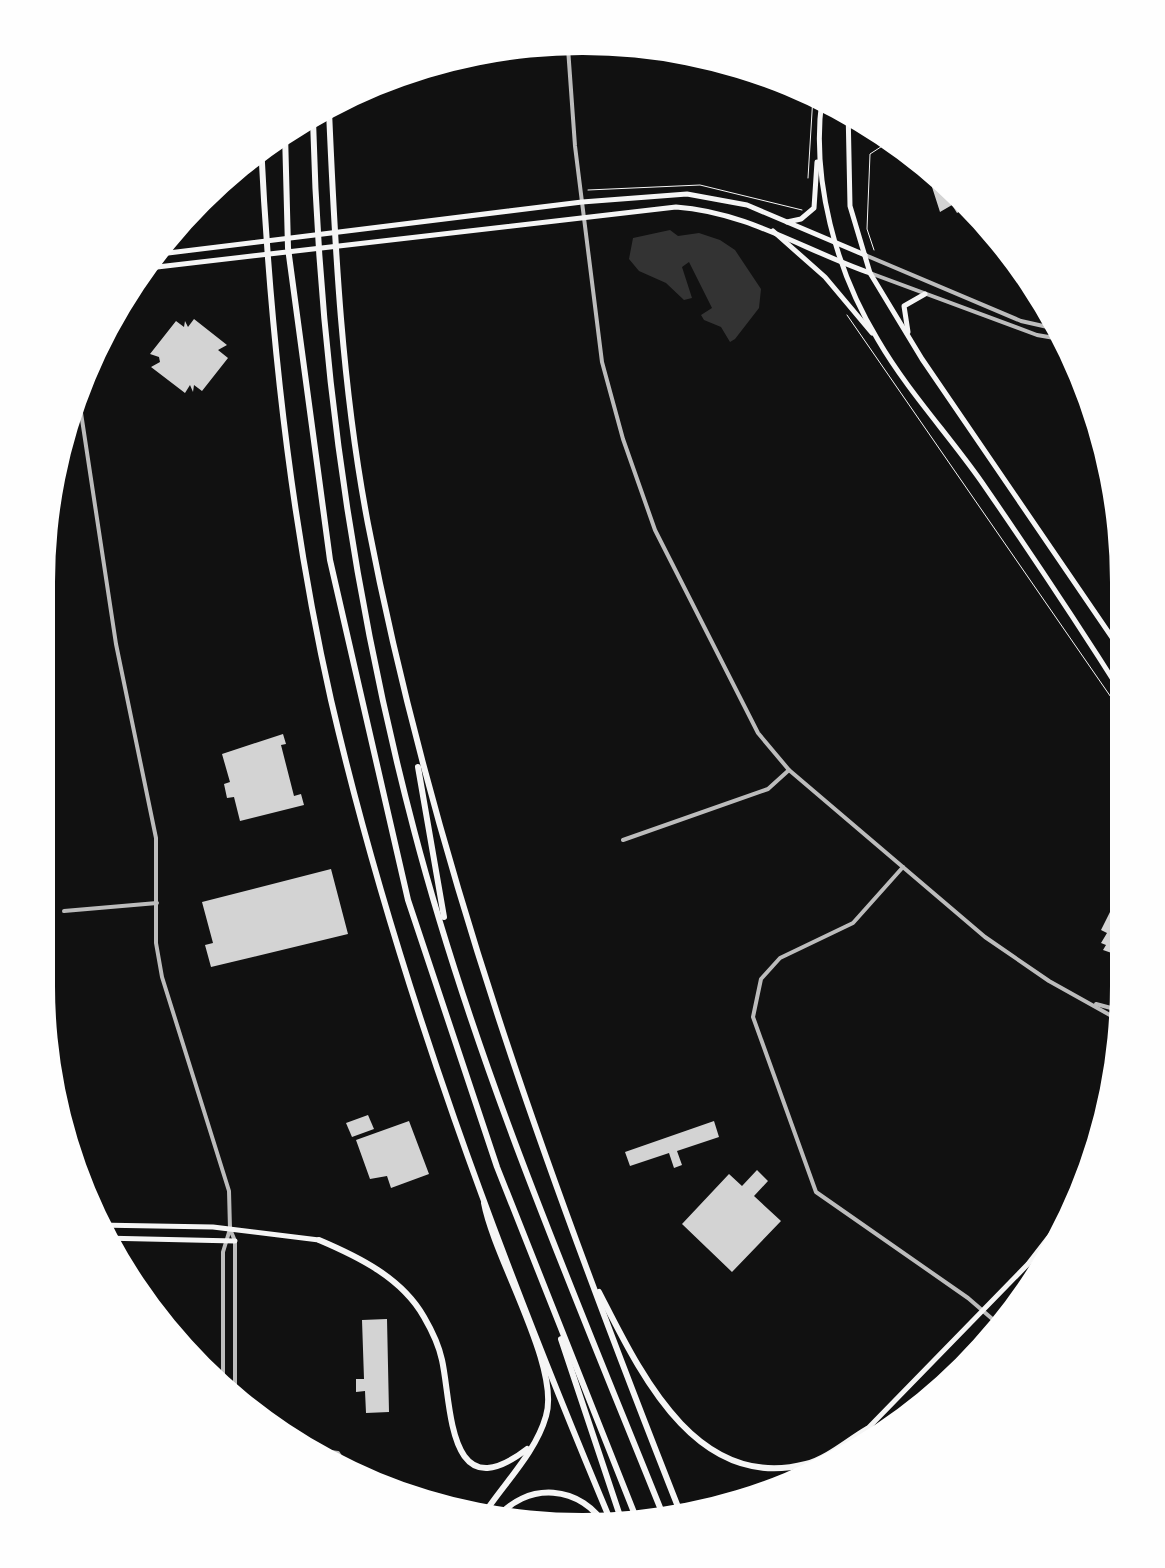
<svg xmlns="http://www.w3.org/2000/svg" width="1165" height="1568" viewBox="0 0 1165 1568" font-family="Montserrat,sans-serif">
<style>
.water{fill:#333}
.building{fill:#d3d3d3}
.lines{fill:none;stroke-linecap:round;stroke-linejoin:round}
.path{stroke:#f5f5f5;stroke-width:1}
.minor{stroke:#bcbcbc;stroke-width:4}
.tertiary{stroke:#bcbcbc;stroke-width:4}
.secondary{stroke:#f5f5f5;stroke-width:5}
.primary{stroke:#f5f5f5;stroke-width:5}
.motorway{stroke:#f5f5f5;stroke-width:6}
</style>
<rect width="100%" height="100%" fill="#111"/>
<!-- water -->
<polygon class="water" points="670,230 678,236 699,233 720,240 735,250 761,289 759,308 735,339 730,342 721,327 704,320 701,315 712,308 689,262 682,267 692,298 684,300 666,283 639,271 629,259 633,238"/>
<!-- building -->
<g class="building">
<polygon points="940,185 961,204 966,208 957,213 952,205 940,212 932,187"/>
<polygon points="194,319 227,345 218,350 228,358 202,391 194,385 193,392 190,385 185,393 151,367 160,362 159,357 150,354 176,321 184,327 185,321 188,327"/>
<polygon points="283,734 286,744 281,745 294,796 301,794 304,805 240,821 234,797 227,798 224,784 230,782 222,754"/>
<polygon points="331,869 348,934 211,967 205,945 213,943 202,902"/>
<polygon points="1122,888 1126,926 1118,930 1126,934 1126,958 1103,950 1106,945 1101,943 1107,933 1101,930"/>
<polygon points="368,1115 374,1129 352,1137 346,1123"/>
<polygon points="409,1121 429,1174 391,1188 387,1176 370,1179 356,1140"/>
<polygon points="714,1121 719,1137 677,1151 682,1165 674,1168 669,1153 630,1166 625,1152"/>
<polygon points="757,1170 768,1181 754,1196 781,1221 732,1272 682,1224 729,1174 742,1186"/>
<polygon points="387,1319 389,1412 366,1413 365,1391 356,1392 356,1379 364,1379 362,1320"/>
</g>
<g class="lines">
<!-- path -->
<g class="path">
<polyline points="808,178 813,96"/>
<polyline points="588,190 700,185 802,210"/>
<polyline points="874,250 867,229 870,154 890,141"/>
<polyline points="847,315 1124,716"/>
</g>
<!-- minor -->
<g class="minor">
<polyline points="623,840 768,789 789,770"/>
<polyline points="903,867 853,923 780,958 761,979 753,1017 816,1192 968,1298 997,1323"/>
<polyline points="64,911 157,903"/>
<polyline points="310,1453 320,1454"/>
<polyline points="317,1458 324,1451 338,1453 343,1461 340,1473"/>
</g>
<!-- tertiary -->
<g class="tertiary">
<polyline points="568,48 575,146 602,362 623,439 655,530 758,733 789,770 985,937 1049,981 1126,1024"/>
<polyline points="865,255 1021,321 1061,330"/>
<polyline points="870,273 1037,335 1066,340"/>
<polyline points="78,393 116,644 156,838 156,943 162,977 229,1191 230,1229 223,1252 223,1395"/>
<polyline points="1096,1004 1126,1012"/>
<polyline points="230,1229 235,1241 235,1403"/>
</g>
<!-- secondary -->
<g class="secondary">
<polyline points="152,255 582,202 687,194 747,205 865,255"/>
<path d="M140 269 676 207C747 212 804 250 870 273"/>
<polyline points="97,1225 213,1227 319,1240"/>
<polyline points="102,1238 235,1241"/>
</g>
<!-- primary -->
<g class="primary">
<path d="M822 99C811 180 836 271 878 340 907 390 948 434 981 481 1030 552 1078 624 1124 697"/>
<polyline points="848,108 850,206 870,273 922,359 1124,655"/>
<polyline points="787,222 801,219 814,208 817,162"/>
<polyline points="773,231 825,277 872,333"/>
<polyline points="908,332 904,306 925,294"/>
<polyline points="900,1426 948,1379"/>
<polyline points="838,1459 1028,1264 1086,1189"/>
</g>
<!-- motorway -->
<g class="motorway">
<path d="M329 111C335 250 342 388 368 524 434 867 554 1193 682 1517"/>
<path d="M313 120C319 360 353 598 414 830 476 1067 574 1293 665 1520"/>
<polyline points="285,133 288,248 330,560 408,900 497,1167 639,1525"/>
<path d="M261 145C270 329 290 519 331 700 397 984 501 1260 614 1529"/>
<polyline points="418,767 444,917"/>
<path d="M319 1240C359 1257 402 1278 424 1317 431 1329 439 1346 442 1360 452 1405 447 1511 527 1449"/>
<path d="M599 1292C639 1370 695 1493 806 1464 828 1458 848 1440 867 1429"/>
<polyline points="561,1339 624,1528"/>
<path d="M480 1520C501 1486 535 1455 546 1416 561 1367 494 1258 484 1203"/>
<path d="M495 1521C525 1480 583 1484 607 1529"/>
</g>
</g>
<!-- crop -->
<path d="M0 0H1165V1568H0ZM582 55H583A527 527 0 0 1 1110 582V986A527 527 0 0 1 583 1513H582A527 527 0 0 1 55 986V582A527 527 0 0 1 582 55Z" fill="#fefefe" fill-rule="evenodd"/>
</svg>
